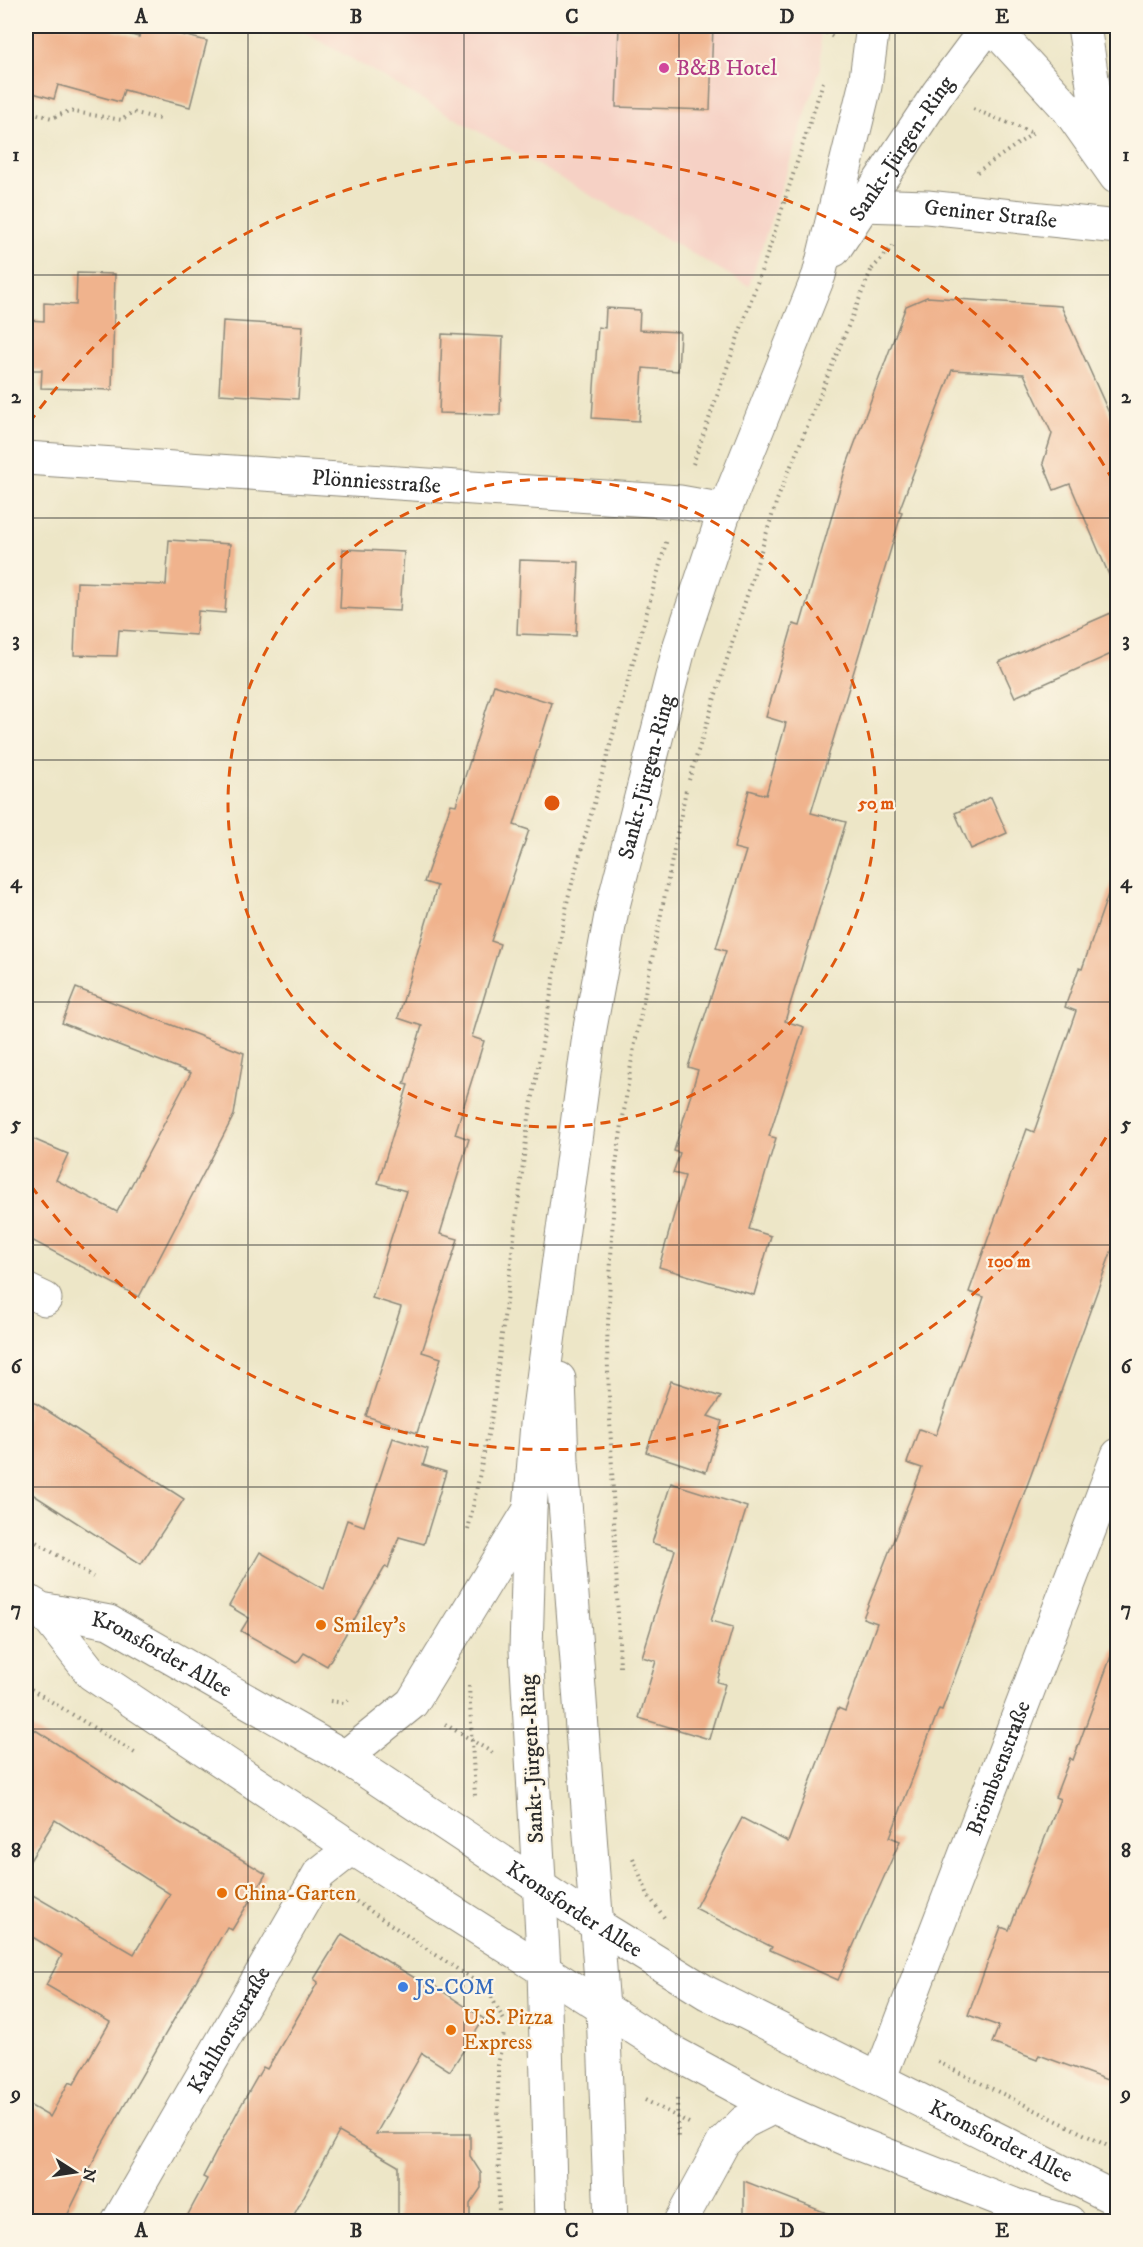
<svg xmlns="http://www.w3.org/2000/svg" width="1143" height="2247" viewBox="0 0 1143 2247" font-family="'IM FELL DW Pica',serif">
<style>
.built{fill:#f6d1c5}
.building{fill:#f0b38d}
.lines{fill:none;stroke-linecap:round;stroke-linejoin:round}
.minor-casing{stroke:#8c8879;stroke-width:35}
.major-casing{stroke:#8c8879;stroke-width:35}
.path{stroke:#8c8879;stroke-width:4;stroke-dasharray:1.5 4.5;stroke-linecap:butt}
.minor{stroke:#fff;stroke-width:33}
.major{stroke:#fff;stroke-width:33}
.grid{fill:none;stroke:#2b2b2b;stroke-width:1.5;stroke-opacity:0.55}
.ring{fill:none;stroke:#df570e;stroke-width:3;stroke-dasharray:10 8}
.hotel-dot{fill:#d1479c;stroke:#fcf5e5;stroke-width:2}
.food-dot{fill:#e8710a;stroke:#fcf5e5;stroke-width:2}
.shop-dot{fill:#3f7fe0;stroke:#fcf5e5;stroke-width:2}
.labels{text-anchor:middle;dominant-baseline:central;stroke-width:4.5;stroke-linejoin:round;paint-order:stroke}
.hotel-label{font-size:22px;fill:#b23c85;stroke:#fcf5e5;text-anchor:start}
.street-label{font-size:22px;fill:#2b2b2b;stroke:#fcf5e5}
.food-label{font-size:22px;fill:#c56008;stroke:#fcf5e5;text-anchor:start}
.shop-label{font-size:22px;fill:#366cbe;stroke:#fcf5e5;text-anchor:start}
.centre{fill:#df570e;stroke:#fcf5e5;stroke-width:3}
.ring-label{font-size:18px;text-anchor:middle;font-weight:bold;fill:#df570e;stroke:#fcf5e5;stroke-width:4.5;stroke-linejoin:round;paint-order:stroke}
.neatline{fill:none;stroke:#2b2b2b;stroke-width:2}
.grid-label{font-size:20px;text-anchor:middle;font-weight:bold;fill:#2b2b2b}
</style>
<rect width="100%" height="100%" fill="#fcf5e5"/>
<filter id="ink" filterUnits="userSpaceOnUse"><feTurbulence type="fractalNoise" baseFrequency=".0167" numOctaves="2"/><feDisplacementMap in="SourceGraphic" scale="12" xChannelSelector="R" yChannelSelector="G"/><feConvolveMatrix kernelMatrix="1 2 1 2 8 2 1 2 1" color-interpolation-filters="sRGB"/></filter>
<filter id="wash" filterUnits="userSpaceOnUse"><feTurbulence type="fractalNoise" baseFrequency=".008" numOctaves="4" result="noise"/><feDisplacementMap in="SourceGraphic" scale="24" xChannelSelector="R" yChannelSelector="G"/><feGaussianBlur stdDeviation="1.35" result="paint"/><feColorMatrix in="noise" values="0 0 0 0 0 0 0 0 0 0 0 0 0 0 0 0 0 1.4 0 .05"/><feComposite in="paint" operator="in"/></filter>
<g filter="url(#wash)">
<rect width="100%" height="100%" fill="#ede6c7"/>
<!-- built -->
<polygon class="built" points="294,26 820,26 821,67 749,286"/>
<g id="blocks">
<!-- building -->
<g class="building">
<polygon points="26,26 98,26 139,37 141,26 147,26 207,41 190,107 124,90 120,102 58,85 54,99 26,91"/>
<polygon points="619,26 713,26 710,110 616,107"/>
<polygon points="77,273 115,274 112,390 41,388 42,370 26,370 27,320 44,321 44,303 76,305"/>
<polygon points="927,297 1061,306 1118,433 1118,596 1070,484 1054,490 1043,463 1052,434 1024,374 952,370 899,511 902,512 811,813 846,822 785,1021 804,1027 769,1136 776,1138 749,1229 771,1236 754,1295 659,1267 685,1176 673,1173 680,1153 674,1151 698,1070 688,1067 726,951 716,948 746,851 734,848 749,790 766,795 786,723 766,717 793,624 800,626 846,467 906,306"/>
<polygon points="606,308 640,310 639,330 680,332 678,371 643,368 639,421 592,418 598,327 605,328"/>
<polygon points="223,321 303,326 298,399 219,394"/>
<polygon points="442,334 503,337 500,415 439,413"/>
<polygon points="169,540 230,544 225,613 198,611 196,635 119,630 117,656 74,655 77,582 166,585"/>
<polygon points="343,549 404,552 400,611 340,608"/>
<polygon points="520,560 579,562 576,636 517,634"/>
<polygon points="1118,610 1118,651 1015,697 999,662"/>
<polygon points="494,685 552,703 514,825 529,830 491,941 500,944 472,1037 484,1041 455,1134 469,1139 440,1234 458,1239 422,1352 441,1358 417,1433 366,1416 401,1307 372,1298 406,1191 378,1183 408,1085 404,1084 422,1026 398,1018 437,886 424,882 451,804 456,805"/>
<polygon points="991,797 1007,833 971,849 955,813"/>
<polygon points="1112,883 1118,884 1118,1233 1031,1475 942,1710 939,1709 890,1837 900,1841 838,1980 770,1950 772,1947 695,1908 742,1818 788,1842 838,1708 845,1711 877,1623 863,1618 922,1468 907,1463 919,1429 936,1435 984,1297 969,1292 1027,1129 1034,1132 1076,1011 1065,1007 1079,968 1082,969"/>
<polygon points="76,988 244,1053 234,1115 139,1297 28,1238 26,1244 26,1136 68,1154 56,1180 117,1212 191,1073 62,1023"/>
<polygon points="671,1381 721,1397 708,1416 722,1421 706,1472 646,1452"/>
<polygon points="26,1397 184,1499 141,1564 26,1490"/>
<polygon points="393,1438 428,1449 423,1465 446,1472 424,1544 399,1537 388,1568 385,1567 327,1666 304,1653 297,1663 241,1631 249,1618 229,1606 260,1552 324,1589 347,1520 364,1526"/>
<polygon points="671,1483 747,1507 711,1621 733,1627 717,1682 725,1684 709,1739 639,1718 656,1661 642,1657 675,1550 652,1543"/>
<polygon points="1114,1648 1118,1649 1118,2084 1039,2055 1037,2060 992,2043 999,2026 968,2015 1001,1927 1009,1930 1060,1799 1055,1797 1070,1758 1073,1760"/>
<polygon points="26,1724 177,1821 266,1874 232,1930 227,1927 101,2146 64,2222 26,2222 26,2103 50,2117 69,2082 74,2084 110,2022 46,1985 62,1955 26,1933 26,1891 134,1954 170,1894 55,1820 26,1867"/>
<polygon points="342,1934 428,1986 430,1983 484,2019 450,2071 422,2053 376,2134 470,2134 470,2156 481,2173 481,2188 470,2204 470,2222 398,2222 398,2166 339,2132 290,2222 184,2222 207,2179 203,2177 240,2107 263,2067 267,2069 293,2025 318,1982 314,1979"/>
<polygon points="744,2181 842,2219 842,2222 744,2222"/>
</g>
</g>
</g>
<g filter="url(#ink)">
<use href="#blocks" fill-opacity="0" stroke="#8c8879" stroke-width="1.5"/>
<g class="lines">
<!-- minor casing -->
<g class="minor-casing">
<g id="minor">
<polyline points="992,26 1068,109 1116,177"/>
<polyline points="1084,26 1094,92 1111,158"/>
<path id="s1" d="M862 205 927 207 1118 227"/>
<path id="s2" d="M26 458 680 502 725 510"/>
<polyline points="26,1290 45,1299"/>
<path id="s3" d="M879 2080 1118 1455"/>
<path id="s4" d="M118 2222 319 1874 352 1848"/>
</g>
</g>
<!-- major casing -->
<g class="major-casing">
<g id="major">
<path id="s5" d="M834 250 938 93 988 26"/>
<polyline points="559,1379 562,1462 603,2008 611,2222"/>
<path id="s6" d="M26 1600 41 1609 109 1622 345 1757 597 1925 707 1993 1118 2200"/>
<polyline points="41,1609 92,1674 352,1848 674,2053 774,2107 851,2141 1020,2207 1069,2222"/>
<polyline points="345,1757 412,1703 529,1511"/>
<path id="s7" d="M551 2222 544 1970 526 1650 530 1510 537 1424 590 1028 612 910 680 645 725 510 819 275 865 86 873 26"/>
<polyline points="680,2222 723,2143 744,2122 774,2107"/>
</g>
</g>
<!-- path -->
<g class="path">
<polyline points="826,26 827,33 833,37"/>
<polyline points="973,109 1033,133"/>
<polyline points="26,111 52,118 69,111 122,120 132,112 163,120"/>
<polyline points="977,172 1035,132"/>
<polyline points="872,269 893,246"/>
<polyline points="693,464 768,252 823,82"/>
<polyline points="689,780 777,500 872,268"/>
<polyline points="468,1530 492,1415 528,1124 568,898 667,539"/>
<polyline points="26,1536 93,1577"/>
<polyline points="620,1667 607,1345 615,1171 632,1058 686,790"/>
<polyline points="26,1686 138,1755"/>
<polyline points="469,1686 475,1796"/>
<polyline points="330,1701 344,1703 351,1698"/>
<polyline points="445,1724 493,1753"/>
<polyline points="633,1858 648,1895 666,1920"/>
<polyline points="351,1898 487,1989"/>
<polyline points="487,1980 487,1989 505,2022"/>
<polyline points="938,2062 1118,2151"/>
<polyline points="677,2099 678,2139"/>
<polyline points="645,2100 689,2123"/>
<polyline points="499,2222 498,2065 504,2033"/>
</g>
<!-- minor -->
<use href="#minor" class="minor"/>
<!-- major -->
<use href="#major" class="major"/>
</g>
</g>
<!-- grid -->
<path class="grid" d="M248 26V2222M464 26V2222M679 26V2222M895 26V2222M26 275H1118M26 518H1118M26 760H1118M26 1002H1118M26 1245H1118M26 1487H1118M26 1729H1118M26 1972H1118"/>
<!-- distance rings -->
<g class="ring">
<circle cx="552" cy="803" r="324"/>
<path d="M1115 1122A647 647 0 0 1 29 1183M29 423A647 647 0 0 1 1115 484"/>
</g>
<!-- markers -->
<circle class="hotel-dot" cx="664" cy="68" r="6"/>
<g class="food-dot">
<circle cx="321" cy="1625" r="6"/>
<circle cx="222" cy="1893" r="6"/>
<circle cx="451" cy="2030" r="6"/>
</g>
<circle class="shop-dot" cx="403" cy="1987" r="6"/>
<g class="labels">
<!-- hotel labels -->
<g class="hotel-label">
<text x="676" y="68">B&amp;B Hotel</text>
</g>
<!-- street labels -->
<g class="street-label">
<text stroke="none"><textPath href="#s5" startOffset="122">Sankt-Jürgen-Ring</textPath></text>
<text stroke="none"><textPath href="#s1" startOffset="129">Geniner Straße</textPath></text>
<text stroke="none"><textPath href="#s2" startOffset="351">Plönniesstraße</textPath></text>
<text stroke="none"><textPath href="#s7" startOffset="1456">Sankt-Jürgen-Ring</textPath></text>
<text stroke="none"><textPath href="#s6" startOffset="148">Kronsforder Allee</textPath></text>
<text transform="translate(532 1759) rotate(-93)">Sankt-Jürgen-Ring</text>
<text stroke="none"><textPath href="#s3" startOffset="334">Brömbsenstraße</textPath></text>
<text stroke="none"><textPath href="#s6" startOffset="634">Kronsforder Allee</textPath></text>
<text stroke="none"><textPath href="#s4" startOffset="222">Kahlhorststraße</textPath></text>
<text stroke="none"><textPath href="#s6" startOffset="1120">Kronsforder Allee</textPath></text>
</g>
<!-- food labels -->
<g class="food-label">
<text x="333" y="1625">Smiley's</text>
<text x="234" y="1893">China-Garten</text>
<text x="463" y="2017">U.S. Pizza<tspan x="463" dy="25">Express</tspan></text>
</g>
<!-- shop labels -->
<g class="shop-label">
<text x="415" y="1987">JS-COM</text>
</g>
</g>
<circle cx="552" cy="803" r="9" class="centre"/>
<g class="ring-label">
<text x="876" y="809">50 m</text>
<text x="1009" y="1267">100 m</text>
</g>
<!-- margin -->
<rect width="1143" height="2247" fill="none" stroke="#fcf5e5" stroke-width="66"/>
<!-- north arrow -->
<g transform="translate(75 2172) rotate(102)" stroke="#fcf5e5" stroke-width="4.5" paint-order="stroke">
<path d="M0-4.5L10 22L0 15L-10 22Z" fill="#2b2b2b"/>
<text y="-9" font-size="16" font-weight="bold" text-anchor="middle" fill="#2b2b2b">N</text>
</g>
<rect x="33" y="33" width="1077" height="2181" class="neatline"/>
<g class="grid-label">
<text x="141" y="23">A</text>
<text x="356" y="23">B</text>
<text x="572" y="23">C</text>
<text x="787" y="23">D</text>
<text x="1002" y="23">E</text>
<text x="16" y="161">1</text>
<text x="1126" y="161">1</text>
<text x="16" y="403">2</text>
<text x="1126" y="403">2</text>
<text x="16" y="646">3</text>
<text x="1126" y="646">3</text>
<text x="16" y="888">4</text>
<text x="1126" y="888">4</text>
<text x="16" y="1130">5</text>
<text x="1126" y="1130">5</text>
<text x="16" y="1373">6</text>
<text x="1126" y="1373">6</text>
<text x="16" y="1615">7</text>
<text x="1126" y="1615">7</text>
<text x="16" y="1857">8</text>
<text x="1126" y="1857">8</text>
<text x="16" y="2100">9</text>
<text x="1126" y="2100">9</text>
<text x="141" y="2237">A</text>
<text x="356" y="2237">B</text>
<text x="572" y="2237">C</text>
<text x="787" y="2237">D</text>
<text x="1002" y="2237">E</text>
</g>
</svg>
